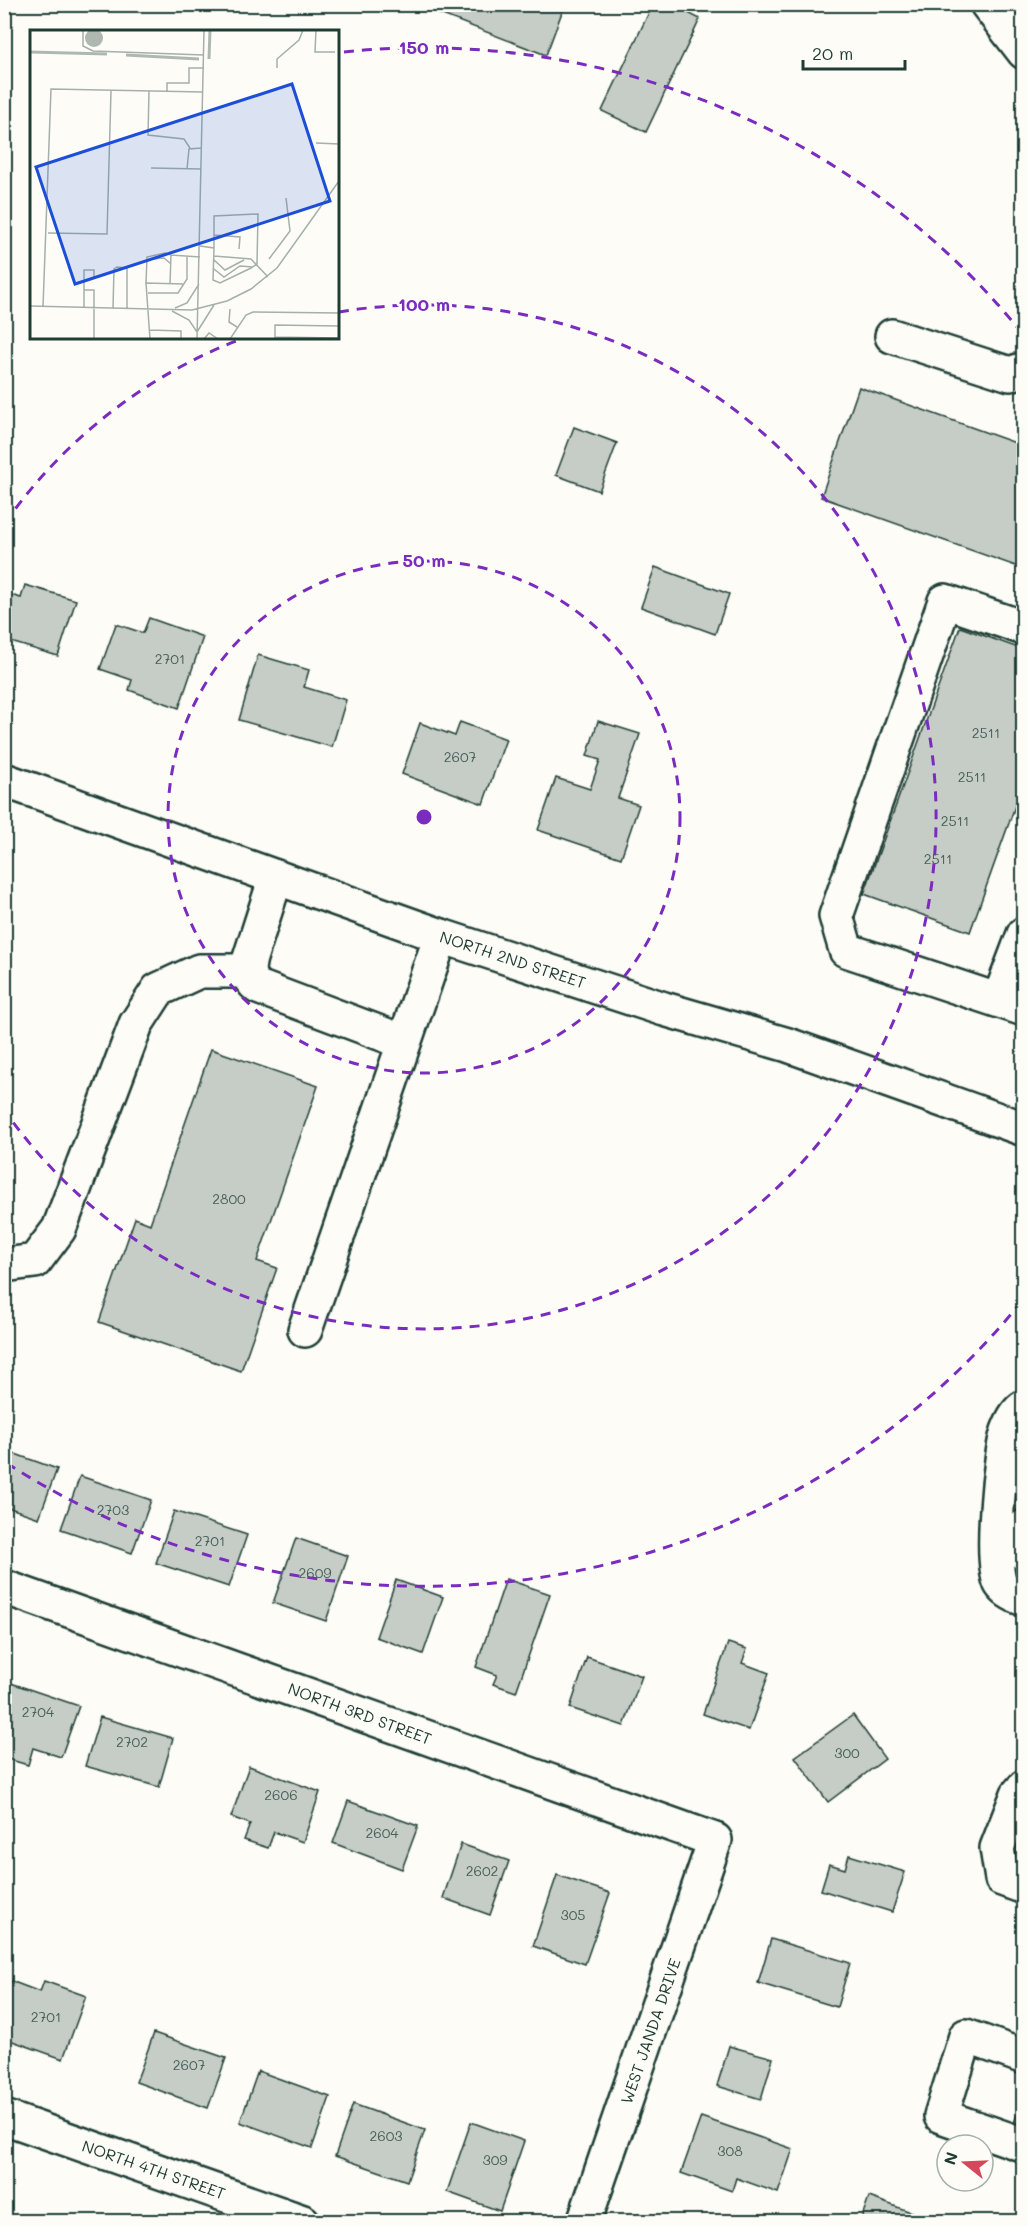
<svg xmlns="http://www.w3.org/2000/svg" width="1028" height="2226" viewBox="0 0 1028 2226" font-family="Mali,sans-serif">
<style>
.building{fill:#c6cdc7;stroke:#1f3d34;stroke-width:1.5}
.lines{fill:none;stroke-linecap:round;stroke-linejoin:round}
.minor-casing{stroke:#1f3d34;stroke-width:38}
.major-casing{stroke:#1f3d34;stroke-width:38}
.highway-casing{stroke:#1f3d34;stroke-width:38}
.minor{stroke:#fdfcf7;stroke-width:33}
.major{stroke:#fdfcf7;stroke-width:33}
.highway{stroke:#fdfcf7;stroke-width:33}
.ring{fill:none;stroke:#7b2cbf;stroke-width:3;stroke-dasharray:10 8}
.labels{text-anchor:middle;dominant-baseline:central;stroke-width:6;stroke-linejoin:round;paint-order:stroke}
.number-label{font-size:14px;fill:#496159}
.street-label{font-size:16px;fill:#1f3d34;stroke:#fdfcf7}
.inset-river{fill:none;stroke:#aeb8b1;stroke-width:3}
.inset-road{fill:none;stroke:#a4b0a9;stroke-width:1.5}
.view{fill:#1d4ed8;fill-opacity:0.15;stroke:#1d4ed8;stroke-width:3}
.inset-edge{fill:none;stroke:#1f3d34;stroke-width:3}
.centre{fill:#7b2cbf;stroke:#fdfcf7;stroke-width:3}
.ring-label{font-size:18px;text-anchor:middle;font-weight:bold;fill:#7b2cbf;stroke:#fdfcf7;stroke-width:6;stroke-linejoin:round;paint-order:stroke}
</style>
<rect width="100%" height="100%" fill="#fdfcf7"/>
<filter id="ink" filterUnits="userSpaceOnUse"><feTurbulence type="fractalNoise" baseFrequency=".0167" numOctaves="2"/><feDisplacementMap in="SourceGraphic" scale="12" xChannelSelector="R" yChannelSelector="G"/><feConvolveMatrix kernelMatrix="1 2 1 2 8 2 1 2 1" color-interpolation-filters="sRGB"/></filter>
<g filter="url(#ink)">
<!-- building -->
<g class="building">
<polygon points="414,4 565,4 546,55"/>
<polygon points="653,4 671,4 700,19 646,132 602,111"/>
<polygon points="859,387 1024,446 1024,569 821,497"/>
<polygon points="574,427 617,443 599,491 556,475"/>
<polygon points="655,567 729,594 715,634 641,607"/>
<polygon points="25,585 76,600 58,656 4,640 4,593 21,598"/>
<polygon points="149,618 203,637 179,708 129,690 132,680 100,669 116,624 143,633"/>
<polygon points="960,627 1024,650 1024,781 970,932 864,894"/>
<polygon points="258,655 309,670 304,687 346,700 332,747 239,720"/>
<polygon points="598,721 640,734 618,798 639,805 621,858 538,830 556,778 590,789 600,760 587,756"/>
<polygon points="460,722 506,739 483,804 402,774 420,723 455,736"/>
<polygon points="211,1049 318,1086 257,1261 277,1268 241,1371 99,1322 135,1218 150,1224"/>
<polygon points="4,1450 57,1469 39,1518 4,1506"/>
<polygon points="80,1476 151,1500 132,1553 61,1529"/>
<polygon points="174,1511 247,1535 229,1587 156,1563"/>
<polygon points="296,1538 348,1556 326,1621 273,1603"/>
<polygon points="506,1579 550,1594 516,1692 493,1684 497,1675 476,1667"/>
<polygon points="396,1580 443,1597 423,1654 376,1637"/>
<polygon points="728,1643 747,1649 742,1663 769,1673 749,1730 703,1714"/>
<polygon points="587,1657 642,1676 624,1726 570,1708"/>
<polygon points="8,1682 79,1706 61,1757 33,1748 28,1765 4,1758 8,1738 4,1737 4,1691"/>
<polygon points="853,1715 885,1759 828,1802 795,1757"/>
<polygon points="100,1717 173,1738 159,1787 85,1766"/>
<polygon points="249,1766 320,1792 303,1842 274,1832 268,1848 244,1840 250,1824 231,1817"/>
<polygon points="348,1801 418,1826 402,1869 333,1843"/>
<polygon points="461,1844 509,1861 490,1915 443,1898"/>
<polygon points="849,1855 905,1872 892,1912 821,1890 829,1864 845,1869"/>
<polygon points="557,1875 610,1893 585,1964 533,1946"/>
<polygon points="771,1939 850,1963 837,2007 758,1983"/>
<polygon points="11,1981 40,1992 44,1981 86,1996 63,2059 4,2038 4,2000"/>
<polygon points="154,2033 226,2058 208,2108 136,2082"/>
<polygon points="729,2046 773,2058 761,2099 717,2086"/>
<polygon points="258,2071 330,2097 312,2148 240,2122"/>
<polygon points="1024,2096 1024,2126 1014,2123"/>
<polygon points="353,2104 425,2130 407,2181 335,2156"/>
<polygon points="701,2117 793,2149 778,2193 736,2178 732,2191 681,2173"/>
<polygon points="471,2122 524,2141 500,2211 447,2192"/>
<polygon points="869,2197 939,2222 860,2222"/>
</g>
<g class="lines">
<!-- minor casing -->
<g class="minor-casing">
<g id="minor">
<polyline points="892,336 1010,374 1024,369"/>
<polyline points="1024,628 945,601 836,916 846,950 1024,1009"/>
<path d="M276 877 250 958C247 971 247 978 258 987L404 1042"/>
<polyline points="999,1000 1024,934"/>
<polyline points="4,1265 35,1261 59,1229 136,1024 158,990 199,971 247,971"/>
<polyline points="305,1330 441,936"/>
<path d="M1024 1407C1017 1411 1011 1423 1008 1431 1000 1452 989 1566 1001 1584 1006 1592 1015 1596 1024 1599"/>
<polyline points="1024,1527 1024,1553"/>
<polyline points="4,1587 715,1840 584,2222"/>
<polyline points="1024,1787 1018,1794 997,1848 1002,1879 1024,1887"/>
<polyline points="1024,2057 966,2036 941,2116 1024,2145"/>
<polyline points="4,2117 303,2222"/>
</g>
</g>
<!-- major casing -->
<g class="major-casing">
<polyline id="major" points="4,780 441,936 664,1009 788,1045 1024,1129"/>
</g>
<!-- highway casing -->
<g class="highway-casing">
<polyline id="highway" points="987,4 1024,52"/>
</g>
<!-- minor -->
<use href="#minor" class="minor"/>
<!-- major -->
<use href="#major" class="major"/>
<!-- highway -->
<use href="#highway" class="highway"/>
</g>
</g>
<!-- distance rings -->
<g class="ring">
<circle cx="424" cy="817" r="256"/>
<path d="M5 523A512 512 0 0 1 241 339M339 312A512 512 0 1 1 5 1111"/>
<path d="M1022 1301A769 769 0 0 1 5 1462M344 52A769 769 0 0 1 1022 333"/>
</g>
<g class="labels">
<!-- number labels -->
<g class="number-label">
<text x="170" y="658">2701</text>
<text x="986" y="732">2511</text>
<text x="460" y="756">2607</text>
<text x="972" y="776">2511</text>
<text x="955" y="820">2511</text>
<text x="938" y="858">2511</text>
<text x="229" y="1198">2800</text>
<text x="113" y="1509">2703</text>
<text x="210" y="1540">2701</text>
<text x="315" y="1572">2609</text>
<text x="38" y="1711">2704</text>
<text x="132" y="1741">2702</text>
<text x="847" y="1752">300</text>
<text x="281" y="1794">2606</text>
<text x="382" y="1832">2604</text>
<text x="482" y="1870">2602</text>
<text x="573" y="1914">305</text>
<text x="46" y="2016">2701</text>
<text x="189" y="2064">2607</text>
<text x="386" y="2135">2603</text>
<text x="730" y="2150">308</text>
<text x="495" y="2159">309</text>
</g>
<!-- street labels -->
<g class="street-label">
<text transform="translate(513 959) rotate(18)">NORTH 2ND STREET</text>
<text transform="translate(360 1713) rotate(20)">NORTH 3RD STREET</text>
<text transform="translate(650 2031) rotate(-71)">WEST JANDA DRIVE</text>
<text transform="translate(154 2169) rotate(19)">NORTH 4TH STREET</text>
</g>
</g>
<!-- overview -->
<g transform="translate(30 30)">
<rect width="309" height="309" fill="#fdfcf7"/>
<path d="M55 8a9 9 0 1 1 18 0a9 9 0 1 1-18 0Z" fill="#aeb8b1"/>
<path class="inset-river" d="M0 22 77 24M96 25 169 29M179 29 180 0"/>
<path class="inset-road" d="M53 0V16L63 21 174 25M286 0 285 22H305M247 38V29L269 10 273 0M119 61 118 105 154 109 160 118M137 61V53H159V38H174M286 113 309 114M121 138 171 139M157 139 159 119 171 118M18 203 77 204 81 61M184 205 210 207 209 219M170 216 184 218 183 250 190 253 221 238 227 234 228 184 184 186V218M184 226 221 229 238 247M122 229 134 228 141 234M239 229 260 201 256 168M184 230 195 240 214 230M184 239 194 247 210 236 223 237M116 253 117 227 135 223 141 225M140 254 141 225 170 227M54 260V240H64V249M118 263H148L157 249V227M0 276 162 280 197 271 221 259 247 238 309 151M13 277 21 59 173 62M54 278V260H64V309M83 278 84 239 87 237 97 238V278M145 278 157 273 169 254M200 279 199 292 207 297M142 281 159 290 167 302 184 275M120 300 151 301V309M245 307 309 308M120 309 116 253 153 254M167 309 174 0M174 309 179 303 188 309M200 309 216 285 223 282 309 283M245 309V295L309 296"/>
<path class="view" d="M262 54 300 171 45 254 6 137Z"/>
<rect width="309" height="309" class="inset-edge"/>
</g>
<circle cx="424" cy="817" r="9" class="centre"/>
<g class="ring-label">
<text x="424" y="54">150 m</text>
<text x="424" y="311">100 m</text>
<text x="424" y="567">50 m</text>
</g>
<!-- margin -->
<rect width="1028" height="2226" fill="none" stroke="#fdfcf7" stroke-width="24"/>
<rect x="12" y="12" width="1004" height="2202" fill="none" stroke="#1f3d34" stroke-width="2" filter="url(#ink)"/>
<!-- north arrow -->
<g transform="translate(965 2163) rotate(288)"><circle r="28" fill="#fdfcf7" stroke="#a4b0a9" stroke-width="1.5"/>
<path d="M0-4.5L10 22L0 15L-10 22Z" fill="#d1495b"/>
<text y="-9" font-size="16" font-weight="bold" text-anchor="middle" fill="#1f3d34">N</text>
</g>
<!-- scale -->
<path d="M803 60v9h102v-9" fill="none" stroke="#1f3d34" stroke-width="3"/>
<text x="812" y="60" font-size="18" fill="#1f3d34" stroke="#fdfcf7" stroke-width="4.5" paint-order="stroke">20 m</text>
</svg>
